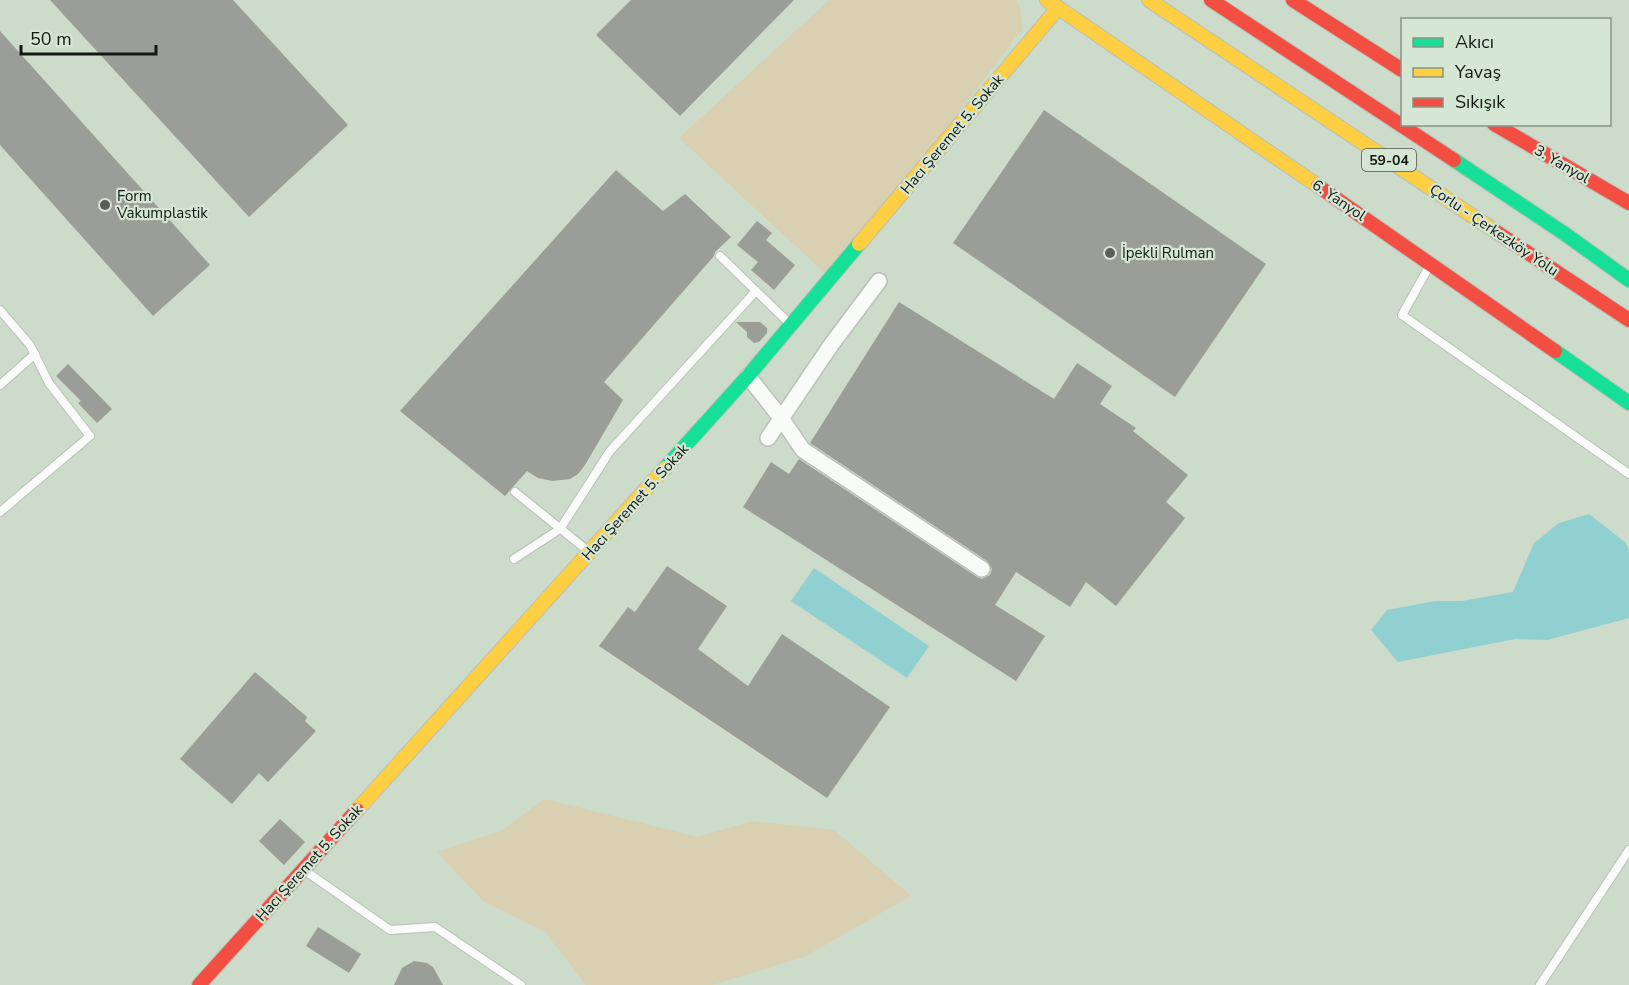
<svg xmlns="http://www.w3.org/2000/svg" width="1629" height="985" viewBox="0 0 1629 985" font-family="'Nunito Sans',sans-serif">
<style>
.built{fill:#ccdbca;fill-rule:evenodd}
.green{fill:#d8d0b1}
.water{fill:#91d0d0}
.building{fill:#9a9e96}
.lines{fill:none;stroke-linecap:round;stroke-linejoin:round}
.lane-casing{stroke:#bac0b9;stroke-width:10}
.street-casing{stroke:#bac0b9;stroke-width:18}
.fast-casing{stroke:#bac0b9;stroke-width:16}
.slow-casing{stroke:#bac0b9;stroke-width:16}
.jam-casing{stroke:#bac0b9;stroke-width:16}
.lane{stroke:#f9fbf9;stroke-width:8}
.street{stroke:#f9fbf9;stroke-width:15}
.fast{stroke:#16e098;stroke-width:14}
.slow{stroke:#ffcf43;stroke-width:14}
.jam{stroke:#f24e42;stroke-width:14}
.poi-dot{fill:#595f57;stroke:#d6e6d4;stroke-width:2}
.labels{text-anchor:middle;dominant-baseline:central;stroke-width:4.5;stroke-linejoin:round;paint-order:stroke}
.shield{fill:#d6e6d4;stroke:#4e564c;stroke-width:1.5}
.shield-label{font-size:14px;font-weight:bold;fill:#131812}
.street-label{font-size:15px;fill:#131812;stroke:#d6e6d4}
.poi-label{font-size:15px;fill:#131812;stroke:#d6e6d4;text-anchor:start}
</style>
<rect width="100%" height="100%" fill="#dae2d8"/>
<!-- built -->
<path class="built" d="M0 0H1629V985H0ZM1402 20H1610V124H1402Z"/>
<!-- green -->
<g class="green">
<polygon points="829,0 1017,0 1020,9 1022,29 940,137 826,274 679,138"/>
<polygon points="544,799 698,837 752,821 834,830 911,896 804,957 712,985 586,985 545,932 483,901 437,852 501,831"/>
</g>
<!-- water -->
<g class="water">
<polygon points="1589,514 1625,542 1629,550 1629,618 1547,640 1515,639 1398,662 1371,630 1387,610 1435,601 1462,601 1513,592 1534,543 1559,523"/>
<polygon points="814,568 929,646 907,678 791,601"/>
</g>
<!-- building -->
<g class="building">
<polygon points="50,0 233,0 348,125 249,217"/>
<polygon points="631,0 794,0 680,116 596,35"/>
<polygon points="0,31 210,265 153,316 0,145"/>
<polygon points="1044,110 1266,264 1175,397 953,243"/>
<polygon points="616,170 663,211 685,194 731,237 715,252 714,256 604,382 623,400 585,465 578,474 570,479 552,481 538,478 527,471 505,496 400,411"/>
<polygon points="757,221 772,233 766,240 795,265 774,290 751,270 758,262 737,245"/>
<polygon points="899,302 1054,399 1077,363 1112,386 1100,404 1136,428 1133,431 1188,475 1166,502 1185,518 1116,606 1086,582 1070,607 1016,572 995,605 1045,636 1016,681 743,507 771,462 789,474 799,459 977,577 982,579 990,575 992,569 987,561 810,443"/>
<polygon points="736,322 760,322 767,328 767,333 759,342 754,343 747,337 747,332"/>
<polygon points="68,364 112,409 97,423 78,403 81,401 56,376"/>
<polygon points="667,566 727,606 698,649 748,686 782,634 890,707 827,798 599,646 628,607 635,612"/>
<polygon points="255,672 307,717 305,721 316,731 268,782 259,773 232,804 180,759"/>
<polygon points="280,819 305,842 284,865 259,841"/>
<polygon points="318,927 361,954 349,973 306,946"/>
<polygon points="414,961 427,963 433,967 443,985 394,985 402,968"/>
</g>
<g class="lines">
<!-- lane casing -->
<g class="lane-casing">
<g id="lane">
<polyline points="720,256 790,324"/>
<polyline points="1430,265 1402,315 1629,474"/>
<polyline points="0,310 30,345 49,383 90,436 0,512"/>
<polyline points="0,385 35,354"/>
<polyline points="515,492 588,551"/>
<polyline points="514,559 560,529 610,451 756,291"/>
<polyline points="304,870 390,930 435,927 521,985"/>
<polyline points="1540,985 1629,850"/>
</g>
</g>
<!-- street casing -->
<g class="street-casing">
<g id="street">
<polyline points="748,376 781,418 803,450 982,569"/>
<polyline points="768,438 831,345 879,281"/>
</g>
</g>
<!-- fast casing -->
<g class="fast-casing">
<g id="fast">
<polyline points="1454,160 1565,234 1629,280"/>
<polyline points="1555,351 1629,403"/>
<polyline points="665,468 748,376 859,244"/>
</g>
</g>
<!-- slow casing -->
<g class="slow-casing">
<g id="slow">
<polyline points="1047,0 1318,186"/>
<polyline points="1149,0 1495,231"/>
<polyline points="859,244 1058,8"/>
<polyline points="357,810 665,468"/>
</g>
</g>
<!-- jam casing -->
<g class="jam-casing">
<g id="jam">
<polyline points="1211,0 1454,160"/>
<polyline points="1293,0 1402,70"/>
<polyline points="1494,124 1629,203"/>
<polyline points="1318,186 1555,351"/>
<polyline points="1495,231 1629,320"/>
<polyline points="199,985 357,810"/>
</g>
</g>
<!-- lane -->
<use href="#lane" class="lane"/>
<!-- street -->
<use href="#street" class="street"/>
<!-- fast -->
<use href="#fast" class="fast"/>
<!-- slow -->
<use href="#slow" class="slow"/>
<!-- jam -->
<use href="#jam" class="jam"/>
</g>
<!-- markers -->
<g class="poi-dot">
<circle cx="105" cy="205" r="6"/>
<circle cx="1110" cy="253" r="6"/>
</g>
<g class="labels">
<!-- shield labels -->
<rect class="shield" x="1362" y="149" width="54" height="22" rx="4.5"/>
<g class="shield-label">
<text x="1389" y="160">59-04</text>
</g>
<!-- street labels -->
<g class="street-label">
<text transform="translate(952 134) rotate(-50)">Hacı Şeremet 5. Sokak</text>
<text transform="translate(1562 164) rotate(30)">3. Yanyol</text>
<text transform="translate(1339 200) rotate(34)">6. Yanyol</text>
<text transform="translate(1494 230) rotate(34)">Çorlu - Çerkezköy Yolu</text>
<text transform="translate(635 502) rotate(-48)">Hacı Şeremet 5. Sokak</text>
<text transform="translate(309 863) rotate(-48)">Hacı Şeremet 5. Sokak</text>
</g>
<!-- poi labels -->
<g class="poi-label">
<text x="117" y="196">Form<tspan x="117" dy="17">Vakumplastik</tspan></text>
<text x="1122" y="253">İpekli Rulman</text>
</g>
</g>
<!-- legend -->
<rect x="1401" y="18" width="210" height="108" fill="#d6e6d4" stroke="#889486" stroke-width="1.5"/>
<rect x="1413" y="38" width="30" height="9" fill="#16e098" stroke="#889486" stroke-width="1.5"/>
<text x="1455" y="48" font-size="18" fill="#131812">Akıcı</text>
<rect x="1413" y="68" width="30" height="9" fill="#ffcf43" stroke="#889486" stroke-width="1.5"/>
<text x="1455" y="78" font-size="18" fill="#131812">Yavaş</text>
<rect x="1413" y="98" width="30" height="9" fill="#f24e42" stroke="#889486" stroke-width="1.5"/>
<text x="1455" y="108" font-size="18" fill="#131812">Sıkışık</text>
<!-- scale -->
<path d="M21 45v9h135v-9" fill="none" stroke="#131812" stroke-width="3"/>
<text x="30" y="45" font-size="18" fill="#131812" stroke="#d6e6d4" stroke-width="4.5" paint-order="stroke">50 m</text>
</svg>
